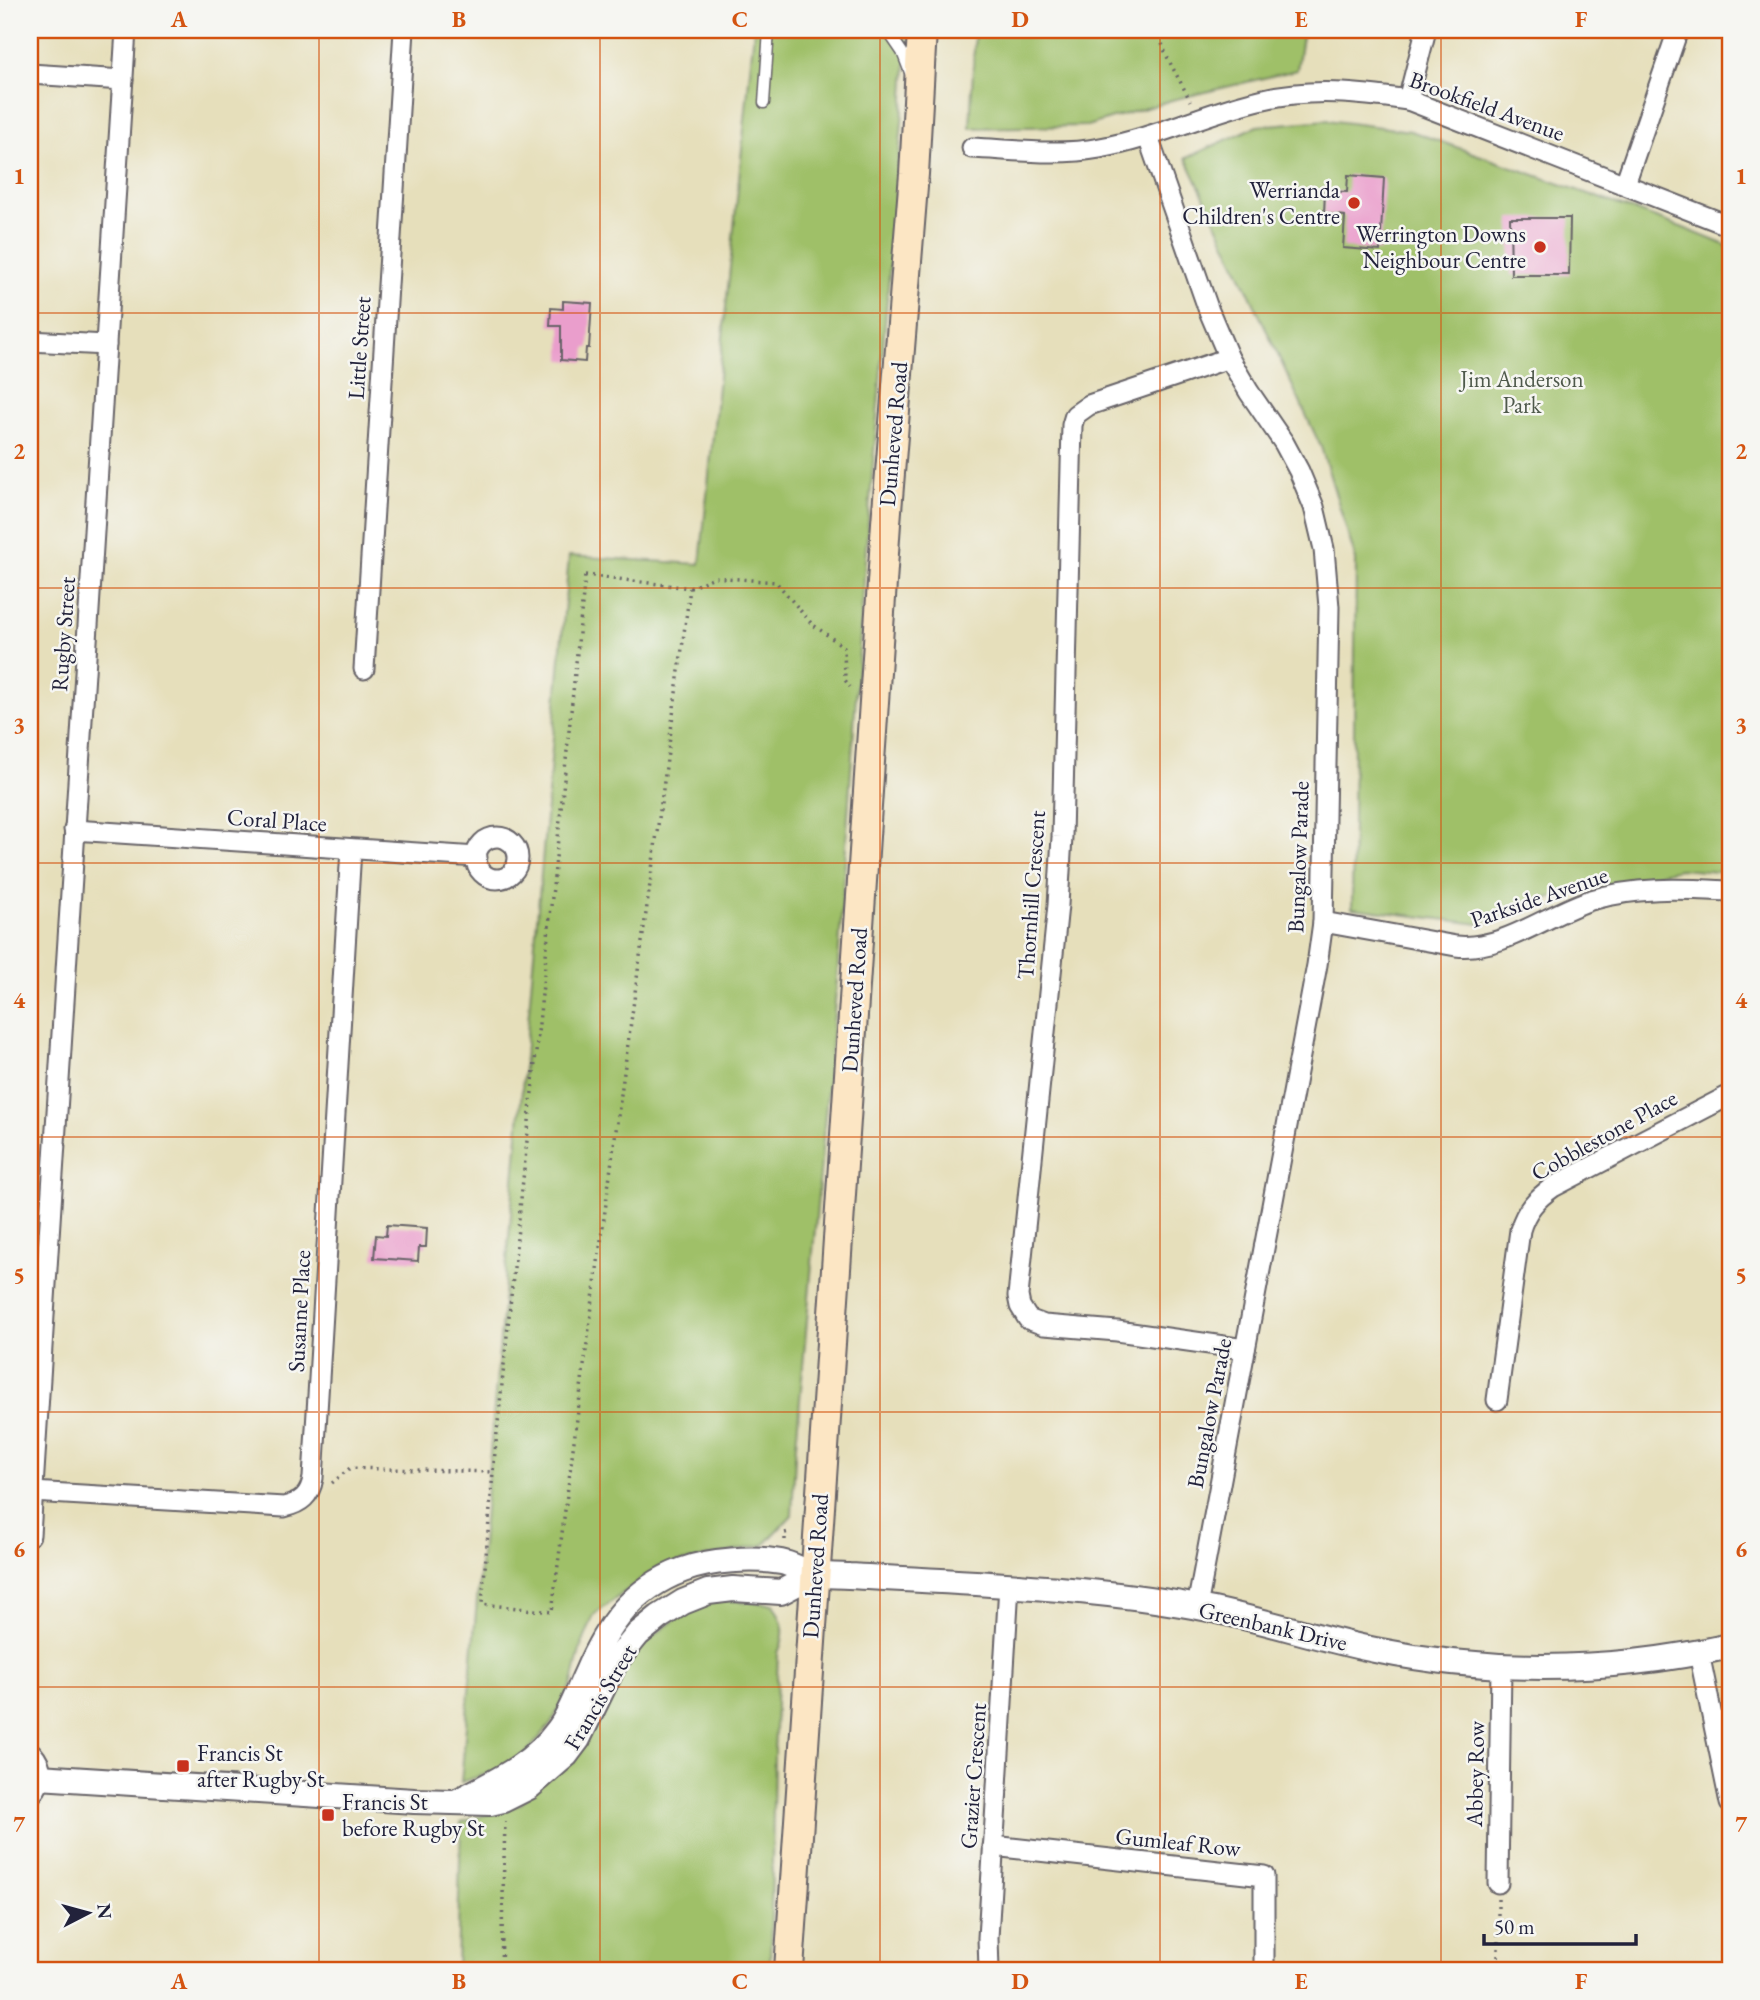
<svg xmlns="http://www.w3.org/2000/svg" width="1760" height="2000" viewBox="0 0 1760 2000" font-family="'EB Garamond',serif">
<style>
.green{fill:#9fc068;stroke:#607152;stroke-width:2}
.building{fill:#ea9ecc}
.lines{fill:none;stroke-linecap:round;stroke-linejoin:round}
.service-casing{stroke:#676468;stroke-width:13}
.minor-casing{stroke:#676468;stroke-width:23}
.tertiary-casing{stroke:#676468;stroke-width:28}
.secondary-casing{stroke:#676468;stroke-width:32}
.path{stroke:#676468;stroke-width:3.5;stroke-dasharray:2 5;stroke-linecap:butt}
.service{stroke:#fff;stroke-width:10}
.minor{stroke:#fff;stroke-width:19}
.tertiary{stroke:#fff;stroke-width:24}
.secondary{stroke:#fce6c4;stroke-width:28}
.grid{fill:none;stroke:#d45411;stroke-width:2;stroke-opacity:0.55}
.poi-dot{fill:#c8321e;stroke:#f6f6f2;stroke-width:2.5}
.labels{text-anchor:middle;dominant-baseline:central;stroke-width:5;stroke-linejoin:round;paint-order:stroke}
.street-label{font-size:23px;fill:#22223b;stroke:#f6f6f2}
.poi-label{font-size:23px;fill:#22223b;stroke:#f6f6f2;text-anchor:end}
.park-label{font-size:23px;fill:#4e594b;stroke:#f6f6f2}
.neatline{fill:none;stroke:#d45411;stroke-width:2.5}
.grid-label{font-size:23px;text-anchor:middle;font-weight:bold;fill:#d45411}
</style>
<rect width="100%" height="100%" fill="#f6f6f2"/>
<filter id="ink" filterUnits="userSpaceOnUse"><feTurbulence type="fractalNoise" baseFrequency=".0143" numOctaves="2"/><feDisplacementMap in="SourceGraphic" scale="14" xChannelSelector="R" yChannelSelector="G"/><feConvolveMatrix kernelMatrix="1 2 1 2 8 2 1 2 1" color-interpolation-filters="sRGB"/></filter>
<filter id="wash" filterUnits="userSpaceOnUse"><feTurbulence type="fractalNoise" baseFrequency=".00686" numOctaves="4" result="noise"/><feDisplacementMap in="SourceGraphic" scale="28" xChannelSelector="R" yChannelSelector="G"/><feGaussianBlur stdDeviation="1.57" result="paint"/><feColorMatrix in="noise" values="0 0 0 0 0 0 0 0 0 0 0 0 0 0 0 0 0 1.4 0 .05"/><feComposite in="paint" operator="in"/></filter>
<g filter="url(#wash)">
<rect width="100%" height="100%" fill="#e6dfbb"/>
<!-- green -->
<g class="green">
<polygon points="754,30 908,30 904,98 866,547 837,979 795,1457 792,1515 764,1545 658,1567 594,1615 580,1650 572,1683 551,1724 525,1755 493,1772 461,1782 569,556 700,564"/>
<polygon points="975,30 1303,30 1297,70 1172,100 1087,126 970,128"/>
<polygon points="1327,120 1411,131 1681,227 1730,247 1730,873 1679,869 1518,905 1479,924 1352,908 1356,560 1321,447 1186,158 1257,126"/>
<path d="M716 1599 773 1604C784 1623 787 1632 778 1653L774 1756 770 1970H457L461 1822 521 1804 642 1644 690 1609Z"/>
</g>
<g id="blocks">
<!-- building -->
<g class="building">
<polygon points="1348,175 1384,178 1380,251 1343,248 1345,216 1324,214 1325,191 1347,192"/>
<polygon points="1510,218 1570,218 1569,275 1511,275"/>
<polygon points="563,301 592,303 589,348 586,348 585,362 561,360 561,326 550,326 551,308 563,309"/>
<polygon points="387,1225 427,1228 426,1247 419,1247 418,1261 374,1258 376,1235 386,1236"/>
</g>
</g>
</g>
<g filter="url(#ink)">
<use href="#blocks" fill-opacity="0" stroke="#676468" stroke-width="2"/>
<g class="lines">
<!-- service casing -->
<g class="service-casing">
<g id="service">
<polyline points="887,30 902,52 911,75"/>
<polyline points="764,103 769,30"/>
</g>
</g>
<!-- minor casing -->
<g class="minor-casing">
<g id="minor">
<polyline points="30,74 123,80"/>
<polyline points="1408,100 1426,30"/>
<polyline points="1148,137 1209,311 1229,358 1249,392 1284,443 1299,471 1314,507 1324,549 1329,607 1323,922 1317,965 1197,1607"/>
<path d="M972 148C1014 150 1058 156 1100 148 1157 138 1208 111 1264 99 1312 88 1359 93 1408 100L1730 226"/>
<polyline points="1625,184 1678,30"/>
<polyline points="30,341 106,345"/>
<polyline points="1229,358 1089,405 1075,415 1072,425 1062,837 1058,905 1018,1296 1020,1306 1028,1319 1044,1325 1117,1331 1245,1349"/>
<polyline points="364,669 404,30"/>
<polyline points="74,830 477,857"/>
<circle cx="497" cy="858" r="21"/>
<path d="M1323 922 1456 946C1503 951 1547 914 1591 900 1637 886 1684 889 1730 891"/>
<path d="M1497 1400 1520 1230C1526 1210 1536 1199 1553 1187L1730 1095"/>
<path d="M32 1492 284 1507C301 1503 310 1496 313 1478L351 849"/>
<polyline points="30,1535 126,30"/>
<polyline points="1699,1653 1730,1803"/>
<polyline points="993,1846 1264,1876 1264,1970"/>
<polyline points="1498,1883 1501,1666"/>
<polyline points="989,1970 988,1938 1009,1585"/>
</g>
</g>
<!-- tertiary casing -->
<g class="tertiary-casing">
<g id="tertiary">
<path d="M30 1755C41 1767 41 1780 30 1792"/>
<polyline points="39,1777 414,1801 490,1803 503,1800 529,1787 566,1755 578,1739 616,1661 638,1634 659,1617 683,1602 708,1592 733,1589 781,1592 815,1574"/>
<path d="M456 1802C494 1782 532 1766 558 1730 571 1713 577 1693 586 1674 607 1625 632 1589 683 1570 709 1560 753 1557 781 1562 792 1564 802 1571 814 1574 825 1576 837 1575 849 1576 965 1583 1083 1586 1198 1607 1258 1618 1316 1638 1375 1650 1493 1674 1613 1672 1730 1646"/>
</g>
</g>
<!-- secondary casing -->
<g class="secondary-casing">
<polyline id="secondary" points="789,1970 886,523 914,174 922,30"/>
</g>
<!-- path -->
<g class="path">
<path d="M1159 30C1163 57 1179 76 1190 101"/>
<path d="M585 575 690 588C645 929 595 1270 552 1612L482 1604 493 1472Z"/>
<polyline points="690,588 714,577 776,582 812,624 844,647 845,680 850,687"/>
<polyline points="332,1483 350,1468 493,1472"/>
<polyline points="785,1540 785,1533 789,1532"/>
<polyline points="1498,1899 1498,1970"/>
<polyline points="501,1970 505,1822"/>
</g>
<!-- service -->
<use href="#service" class="service"/>
<!-- minor -->
<use href="#minor" class="minor"/>
<!-- tertiary -->
<use href="#tertiary" class="tertiary"/>
<!-- secondary -->
<use href="#secondary" class="secondary"/>
</g>
</g>
<!-- grid -->
<path class="grid" d="M319 30V1970M600 30V1970M880 30V1970M1160 30V1970M1441 30V1970M30 313H1730M30 588H1730M30 863H1730M30 1137H1730M30 1412H1730M30 1687H1730"/>
<!-- markers -->
<g class="poi-dot">
<circle cx="1354" cy="203" r="7"/>
<circle cx="1540" cy="247" r="7"/>
<rect x="176" y="1759" width="14" height="14" rx="3.5"/>
<rect x="321" y="1808" width="14" height="14" rx="3.5"/>
</g>
<g class="labels">
<!-- street labels -->
<g class="street-label">
<text transform="translate(1487 106) rotate(20)">Brookfield Avenue</text>
<text transform="translate(359 348) rotate(-86)">Little Street</text>
<text transform="translate(893 434) rotate(-85)">Dunheved Road</text>
<text transform="translate(63 634) rotate(-86)">Rugby Street</text>
<text transform="translate(277 820) rotate(4)">Coral Place</text>
<text transform="translate(1298 857) rotate(-88)">Bungalow Parade</text>
<text transform="translate(1031 895) rotate(-86)">Thornhill Crescent</text>
<text transform="translate(1539 897) rotate(-19)">Parkside Avenue</text>
<text transform="translate(854 1000) rotate(-86)">Dunheved Road</text>
<text transform="translate(1604 1135) rotate(-29)">Cobblestone Place</text>
<text transform="translate(299 1311) rotate(-87)">Susanne Place</text>
<text transform="translate(1209 1413) rotate(-79)">Bungalow Parade</text>
<text transform="translate(815 1566) rotate(-86)">Dunheved Road</text>
<text transform="translate(1273 1626) rotate(13)">Greenbank Drive</text>
<text transform="translate(600 1697) rotate(-59)">Francis Street</text>
<text transform="translate(1475 1774) rotate(-89)">Abbey Row</text>
<text transform="translate(973 1776) rotate(-86)">Grazier Crescent</text>
<text transform="translate(1178 1842) rotate(6)">Gumleaf Row</text>
</g>
<!-- poi labels -->
<g class="poi-label">
<text x="1340" y="190">Werrianda<tspan x="1340" dy="26">Children's Centre</tspan></text>
<text x="1526" y="234">Werrington Downs<tspan x="1526" dy="26">Neighbour Centre</tspan></text>
<text x="197" y="1753" text-anchor="start">Francis St<tspan x="197" dy="26">after Rugby St</tspan></text>
<text x="342" y="1802" text-anchor="start">Francis St<tspan x="342" dy="26">before Rugby St</tspan></text>
</g>
<!-- park labels -->
<g class="park-label">
<text x="1522" y="379">Jim Anderson<tspan x="1522" dy="26">Park</tspan></text>
</g>
</g>
<!-- margin -->
<rect width="1760" height="2000" fill="none" stroke="#f6f6f2" stroke-width="77"/>
<!-- north arrow -->
<g transform="translate(88 1913) rotate(84)" stroke="#f6f6f2" stroke-width="5" paint-order="stroke">
<path d="M0-5L12 26L0 18L-12 26Z" fill="#22223b"/>
<text y="-10" font-size="19" font-weight="bold" text-anchor="middle" fill="#22223b">N</text>
</g>
<!-- scale -->
<path d="M1484 1934v10h152v-10" fill="none" stroke="#22223b" stroke-width="3.5"/>
<text x="1494" y="1934" font-size="21" fill="#22223b" stroke="#f6f6f2" stroke-width="5" paint-order="stroke">50 m</text>
<rect x="38" y="38" width="1684" height="1924" class="neatline"/>
<g class="grid-label">
<text x="179" y="27">A</text>
<text x="459" y="27">B</text>
<text x="740" y="27">C</text>
<text x="1020" y="27">D</text>
<text x="1301" y="27">E</text>
<text x="1581" y="27">F</text>
<text x="19" y="184">1</text>
<text x="1741" y="184">1</text>
<text x="19" y="459">2</text>
<text x="1741" y="459">2</text>
<text x="19" y="733">3</text>
<text x="1741" y="733">3</text>
<text x="19" y="1008">4</text>
<text x="1741" y="1008">4</text>
<text x="19" y="1283">5</text>
<text x="1741" y="1283">5</text>
<text x="19" y="1557">6</text>
<text x="1741" y="1557">6</text>
<text x="19" y="1832">7</text>
<text x="1741" y="1832">7</text>
<text x="179" y="1989">A</text>
<text x="459" y="1989">B</text>
<text x="740" y="1989">C</text>
<text x="1020" y="1989">D</text>
<text x="1301" y="1989">E</text>
<text x="1581" y="1989">F</text>
</g>
</svg>
